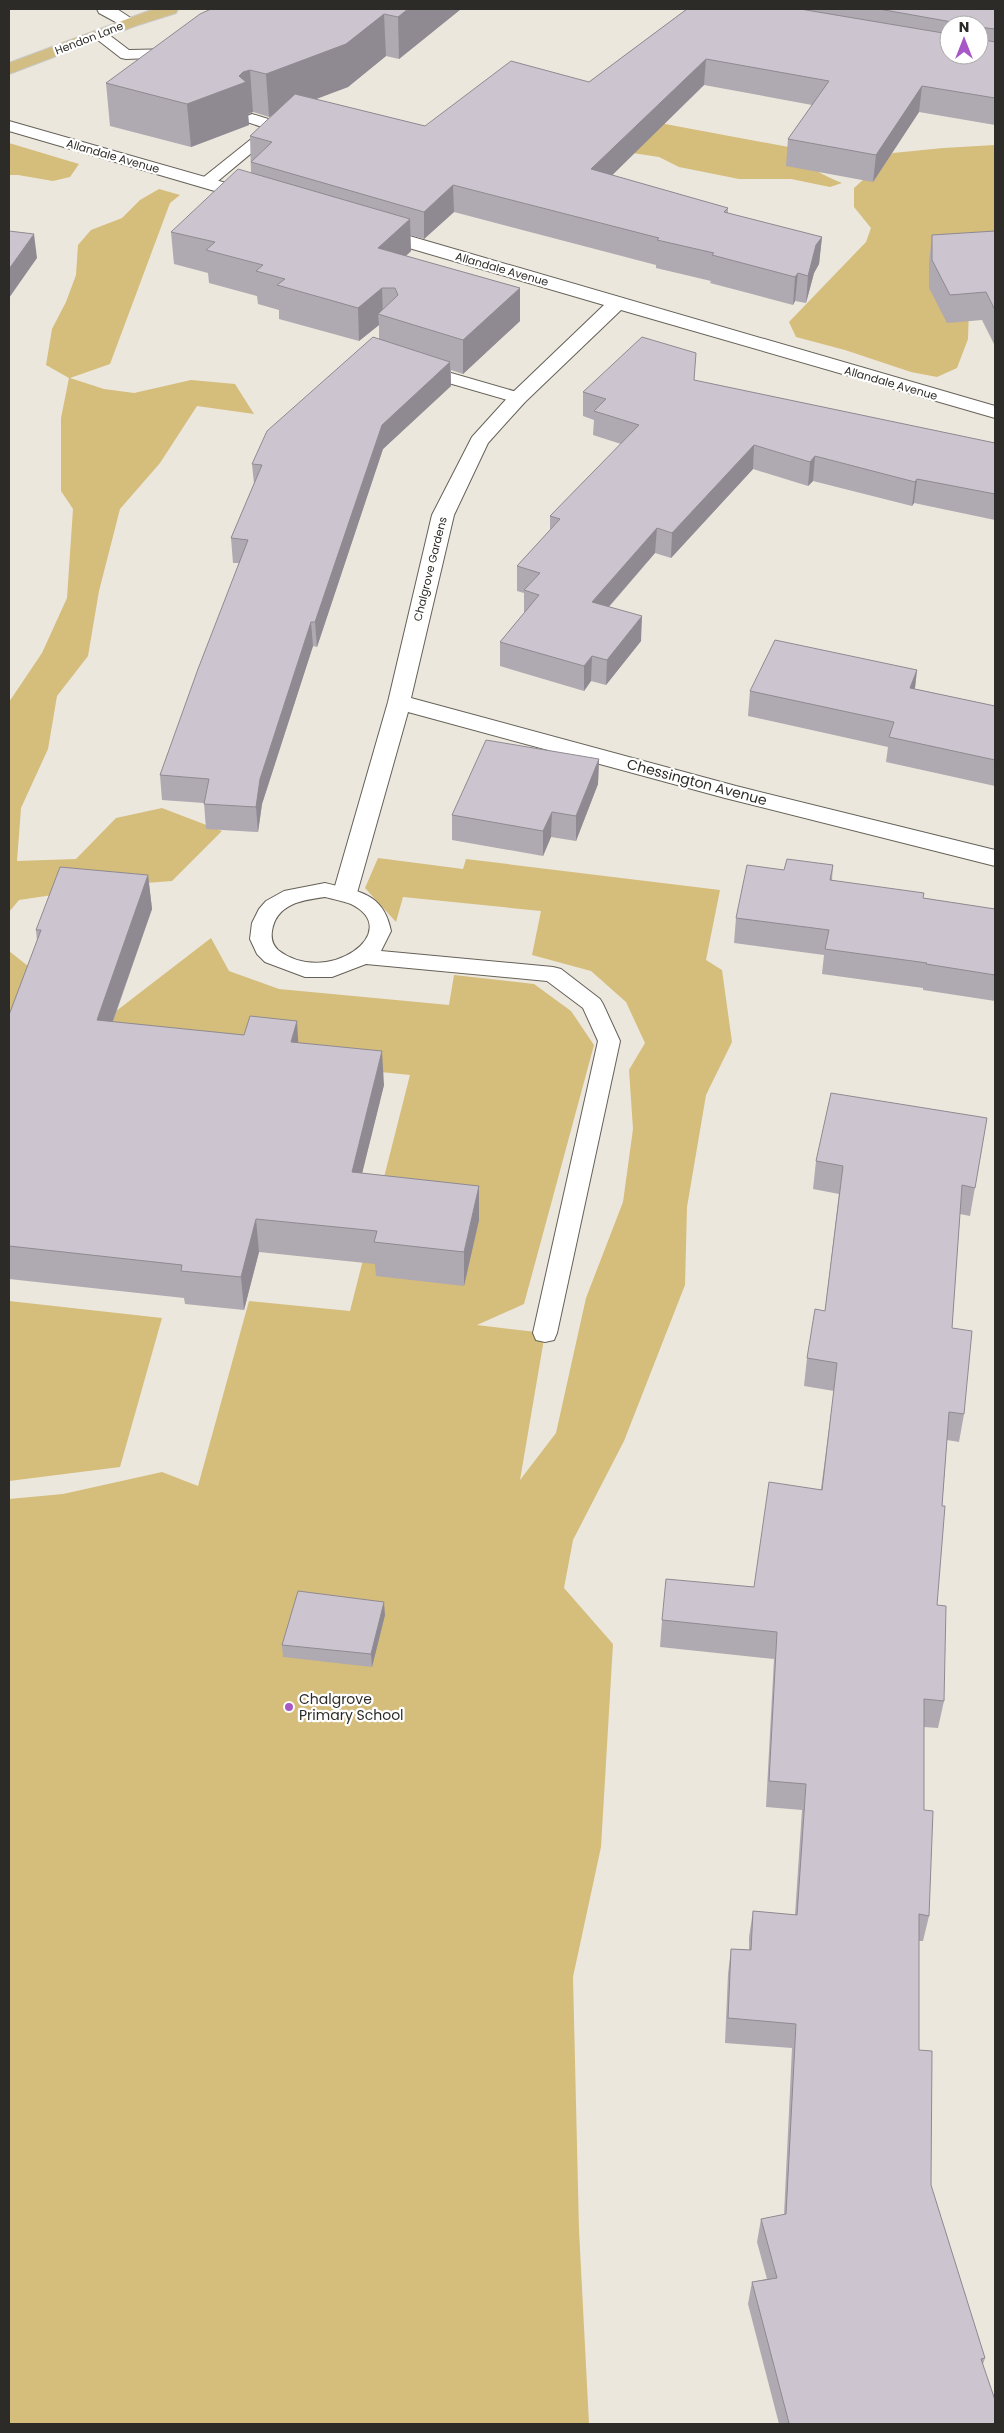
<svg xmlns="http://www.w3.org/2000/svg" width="1004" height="2433" viewBox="0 0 1004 2433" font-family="Poppins,sans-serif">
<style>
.green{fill:#d5bd7c}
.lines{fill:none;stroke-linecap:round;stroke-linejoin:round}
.lane-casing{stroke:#656158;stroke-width:2}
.street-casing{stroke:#656158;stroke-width:2}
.primary-casing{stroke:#c8c8c7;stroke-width:2}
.lane{fill:#fff;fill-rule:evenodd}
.street{fill:#fff;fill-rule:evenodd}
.primary{fill:#d2be85;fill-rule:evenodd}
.wall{fill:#afa9b2;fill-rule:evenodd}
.shaded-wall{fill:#8f8a91}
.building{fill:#ccc5cf;stroke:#8f8a91}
.poi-dot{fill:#a857c7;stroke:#fff;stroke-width:2}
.labels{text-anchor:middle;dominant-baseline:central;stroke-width:4.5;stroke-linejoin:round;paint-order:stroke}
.far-street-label{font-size:11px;fill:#2c2b27;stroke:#fff}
.street-label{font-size:14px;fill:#2c2b27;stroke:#fff}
.poi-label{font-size:14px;fill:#2c2b27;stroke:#fff;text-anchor:start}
</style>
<rect width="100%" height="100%" fill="#ece7dc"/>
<!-- green -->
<g class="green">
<path d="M633 118 794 148C806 167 822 175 842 183L830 187 791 179H739L679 167 659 157 626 152Z"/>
<polygon points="9,143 79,164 70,177 53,181 18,175 9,175"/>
<polygon points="995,145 995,276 969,308 968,339 957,368 937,377 911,372 845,350 796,337 789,322 866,242 871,228 854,207 854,188 893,153 943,148"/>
<polygon points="159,189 180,195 170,203 110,364 70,378 104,389 134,393 191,380 235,384 254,414 197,406 160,463 120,509 99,591 88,656 57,696 48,749 21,808 17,861 76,859 116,818 162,808 222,831 172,881 120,885 19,900 9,912 9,702 42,653 67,598 73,509 61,491 61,418 69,378 46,365 52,329 66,302 76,275 78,245 91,230 122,218 140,200"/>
<polygon points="378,858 463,869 466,859 720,890 706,960 722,970 732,1042 706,1095 687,1207 685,1285 624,1441 573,1540 564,1588 613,1644 601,1847 573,1977 579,2230 589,2424 9,2424 9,1499 63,1494 162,1472 198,1486 249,1301 350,1311 410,1075 313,1065 9,1109 9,951 43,978 76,1042 211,938 229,971 279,989 449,1005 454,975 534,984 571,1011 594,1045 524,1304 477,1325 545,1333 520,1480 556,1433 586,1298 623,1202 633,1129 629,1070 645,1043 626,1002 591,971 532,955 541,911 403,897 396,922 365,888"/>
<polygon points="9,1301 162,1318 120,1467 9,1481"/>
</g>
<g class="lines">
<!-- lane casing -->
<g class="lane-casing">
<g id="lane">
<polygon points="99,30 104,31 129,50 176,49 183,53 176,57 126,59 121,58 94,37 92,34"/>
<polygon points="252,114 281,123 284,126 212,186 200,186 198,183 200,180 265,128 247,122 244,119 247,116"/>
<polygon points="420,364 524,394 527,398 524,402 518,403 414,373 411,369 414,365"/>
<path d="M325 883C359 892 383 892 391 931L381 951 553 967 561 969 600 999 603 1004 620 1041 557 1333 554 1340 545 1342 536 1340 533 1333 598 1041 583 1008 547 981 366 964 332 977H305L265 962 257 954 250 939 252 923 259 909 266 901 284 891ZM325 897C333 899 343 901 351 904 406 931 327 988 278 950 272 944 271 938 272 931 276 904 302 900 325 897Z"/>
</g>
</g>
<!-- street casing -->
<g class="street-casing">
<g id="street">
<polygon points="97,9 117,9 137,22 135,26 123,26 99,13"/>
<polygon points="9,121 261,193 264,197 261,201 249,201 9,131"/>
<polygon points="375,226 995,406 995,418 621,310 525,402 488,443 454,515 411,698 736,786 995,850 995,866 725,798 408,712 357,893 354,899 345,901 336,899 333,893 388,702 432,515 472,437 511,394 604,305 368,236 366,232 368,228"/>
</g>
</g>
<!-- primary casing -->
<g class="primary-casing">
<polygon id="primary" points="154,9 178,9 176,13 135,26 9,74 9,63"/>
</g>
<!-- lane -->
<use href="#lane" class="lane"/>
<!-- street -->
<use href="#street" class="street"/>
<!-- primary -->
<use href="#primary" class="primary"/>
</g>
<!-- wall -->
<g class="wall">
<path d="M211 9H461L399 59 386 56 348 87 315 99 425 126 589 82 687 9H995V125L919 112 873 182 786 166 788 139 812 105 704 85 612 175 728 208V213L822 237 819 264 814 273 806 303 795 301 793 305 752 294 710 283 711 281 656 268V265L454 212 424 239 410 235 411 251 406 256 520 288V321L463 374 451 370V386L383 449 317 647 313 646 262 804 258 832 206 829 204 803 162 800 160 775 239 563H233L231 538 254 484 252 464 379 339V325L359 341 279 319V310L258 304 257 296 209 283 208 273 174 264 171 232 251 173 250 136 272 116 269 117 253 112 248 114 249 125 191 147 110 126 106 83ZM949 25H979V55H949Z"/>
<polygon points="995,231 995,346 982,320 947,323 929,288 929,263 932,235"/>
<polygon points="694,380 995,443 995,520 914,503 912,506 813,481 808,486 753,469 671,558 655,553 609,607 641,641 606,685 591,681 584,691 500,666 500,642 524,613 524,593 517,591 517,566 550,530 550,516 621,444 593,435 594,420 583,416 583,392"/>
<polygon points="917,670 915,689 995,706 995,786 886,762 888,747 748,716 750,691"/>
<polygon points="599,759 598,784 576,841 551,837 543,856 452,840 452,815"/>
<polygon points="833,865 832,880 923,898 995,909 995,1001 923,990 923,988 822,974 824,955 734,943 736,918 784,870"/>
<polygon points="148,875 152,909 113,1022 298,1043 384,1085 362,1173 479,1186 479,1220 464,1286 376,1276 375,1264 259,1252 244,1310 185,1304 184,1298 9,1279 9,1015 37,941 36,930"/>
<polygon points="987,1118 970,1216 960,1214 952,1328 964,1414 959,1442 947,1440 942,1506 937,1605 944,1701 938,1728 924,1727 924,1810 929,1916 923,1941 919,1941 919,2050 931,2185 985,2358 983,2364 995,2424 779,2424 748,2304 752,2282 767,2279 757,2242 761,2219 784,2215 792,2048 725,2043 728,1974 731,1949 749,1950 749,1937 753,1911 795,1915 802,1810 766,1807 774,1659 660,1647 662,1620 754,1587 821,1489 834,1391 804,1386 807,1358 825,1311 839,1194 813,1189 816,1161"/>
<polygon points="385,1615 372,1667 283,1657 282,1645"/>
</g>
<!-- shaded-wall -->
<g class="shaded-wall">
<polygon points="408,9 461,9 399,59 398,17"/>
<polygon points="384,14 386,56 348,87 269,117 266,74"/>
<polygon points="706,59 704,85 590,197 591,169"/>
<polygon points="250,70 253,112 248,114 249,125 191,147 187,104 239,76 243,72"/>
<polygon points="922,86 919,112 873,182 876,155"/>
<polygon points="453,185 454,212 424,239 424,212"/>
<polygon points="410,219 411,251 379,281 378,248"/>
<polygon points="34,234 37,258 9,298 9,269"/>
<polygon points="822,237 819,264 814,273 806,303 808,276 816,245"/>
<polygon points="798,273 795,301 793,305 795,277"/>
<polygon points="382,288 383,315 378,314 379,325 359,341 358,308"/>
<polygon points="520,288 520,321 463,374 463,340"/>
<polygon points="450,362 451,386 383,449 317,647 315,622 382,425"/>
<polygon points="754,445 753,469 671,558 672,533"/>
<polygon points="815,456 813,481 808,486 810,462"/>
<polygon points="917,479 914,503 912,506 915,482"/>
<polygon points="657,528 655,553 591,627 592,602"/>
<polygon points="642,616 641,641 606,685 607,660"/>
<polygon points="311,622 313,646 262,804 258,832 256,807 260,779"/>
<polygon points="592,656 591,681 584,691 584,666"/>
<polygon points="917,670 914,695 910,688"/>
<polygon points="599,759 598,784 576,841 576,816"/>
<polygon points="552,812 551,837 543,856 543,831"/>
<polygon points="148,875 152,909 101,1054 97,1020"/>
<polygon points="297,1021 299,1055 291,1042"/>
<polygon points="382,1051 384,1085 354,1206 352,1172"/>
<polygon points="479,1186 479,1220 464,1286 464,1252"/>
<polygon points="256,1219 259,1252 244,1310 241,1277"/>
<polygon points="384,1602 385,1615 372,1667 371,1654"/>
</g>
<!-- building -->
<g class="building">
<polygon points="211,9 408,9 398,17 384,14 346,44 266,74 250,70 243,72 239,76 246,82 187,104 106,83 200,14"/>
<polygon points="687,9 800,9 949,34 949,55 979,55 979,39 995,42 995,98 922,86 876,155 788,139 829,81 706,59 591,169 728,208 724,212 822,237 816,245 808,276 798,273 795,277 712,255 714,253 657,240 659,238 453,185 424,212 251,162 272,142 250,136 295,94 425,126 511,61 589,82"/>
<polygon points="879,9 995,9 995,29 979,27 979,25 953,25 952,22"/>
<polygon points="238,169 410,219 378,248 520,288 463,340 378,314 398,295 395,288 382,288 358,308 277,285 285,279 256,271 263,265 206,250 215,242 171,232"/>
<polygon points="9,231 34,234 9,269"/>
<polygon points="995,231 995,310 986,292 950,295 932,260 932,235"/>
<polygon points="373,337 450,362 382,425 315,622 311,622 260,779 256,807 204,804 209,779 160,775 198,669 248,540 231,538 262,465 252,464 267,431"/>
<polygon points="642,337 696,353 694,380 995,443 995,494 917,479 915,482 815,456 810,462 754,445 672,533 657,528 592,602 642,616 607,660 592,656 584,666 500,642 539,595 524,590 540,573 517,566 560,519 550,516 639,425 594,411 606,399 583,392"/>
<polygon points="775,640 917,670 910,688 995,706 995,760 889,737 894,722 750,691"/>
<polygon points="486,740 599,759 576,816 552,812 543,831 452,815"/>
<polygon points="787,859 833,865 830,880 924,893 923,898 995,909 995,975 926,964 927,963 825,949 829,930 736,918 747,865 784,870"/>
<polygon points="60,867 148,875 97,1020 244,1035 250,1016 297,1021 291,1042 382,1051 352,1172 479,1186 464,1252 374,1242 377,1231 256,1219 241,1277 181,1271 182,1265 9,1246 9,1015 41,930 36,930"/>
<polygon points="831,1093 987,1118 975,1188 962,1185 952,1328 972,1331 964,1414 949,1412 942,1506 945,1506 937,1605 946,1606 944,1701 924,1699 924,1810 933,1811 929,1916 919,1914 919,2050 932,2051 931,2185 985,2358 981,2359 995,2400 995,2424 783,2424 789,2423 752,2282 777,2278 761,2219 786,2214 796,2024 728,2018 731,1949 751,1950 753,1911 797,1915 806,1784 769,1781 777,1632 662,1620 666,1579 754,1587 769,1482 822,1490 837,1363 807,1358 815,1309 825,1311 843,1166 816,1161"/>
<polygon points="298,1591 384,1602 371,1654 282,1645"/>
</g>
<!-- markers -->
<circle class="poi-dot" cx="289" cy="1707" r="5"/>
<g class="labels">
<!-- far-street labels -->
<g class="far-street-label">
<text transform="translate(89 38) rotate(-21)">Hendon Lane</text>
<text transform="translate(113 156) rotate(16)">Allandale Avenue</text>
<text transform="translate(502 269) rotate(16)">Allandale Avenue</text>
<text transform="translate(891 383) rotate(16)">Allandale Avenue</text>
<text transform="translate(430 569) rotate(-76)">Chalgrove Gardens</text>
</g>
<!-- street labels -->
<g class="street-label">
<text transform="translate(697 782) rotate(15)">Chessington Avenue</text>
</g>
<!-- poi labels -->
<g class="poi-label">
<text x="299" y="1699">Chalgrove<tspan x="299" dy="16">Primary School</tspan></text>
</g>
</g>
<!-- border -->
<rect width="1004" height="2433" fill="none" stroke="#2c2b27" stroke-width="20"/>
<!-- north arrow -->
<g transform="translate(964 40)"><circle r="24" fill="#ffffff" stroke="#abaaa9"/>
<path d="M0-4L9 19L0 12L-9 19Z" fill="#a857c7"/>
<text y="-8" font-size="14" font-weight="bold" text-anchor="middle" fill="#2c2b27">N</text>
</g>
</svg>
